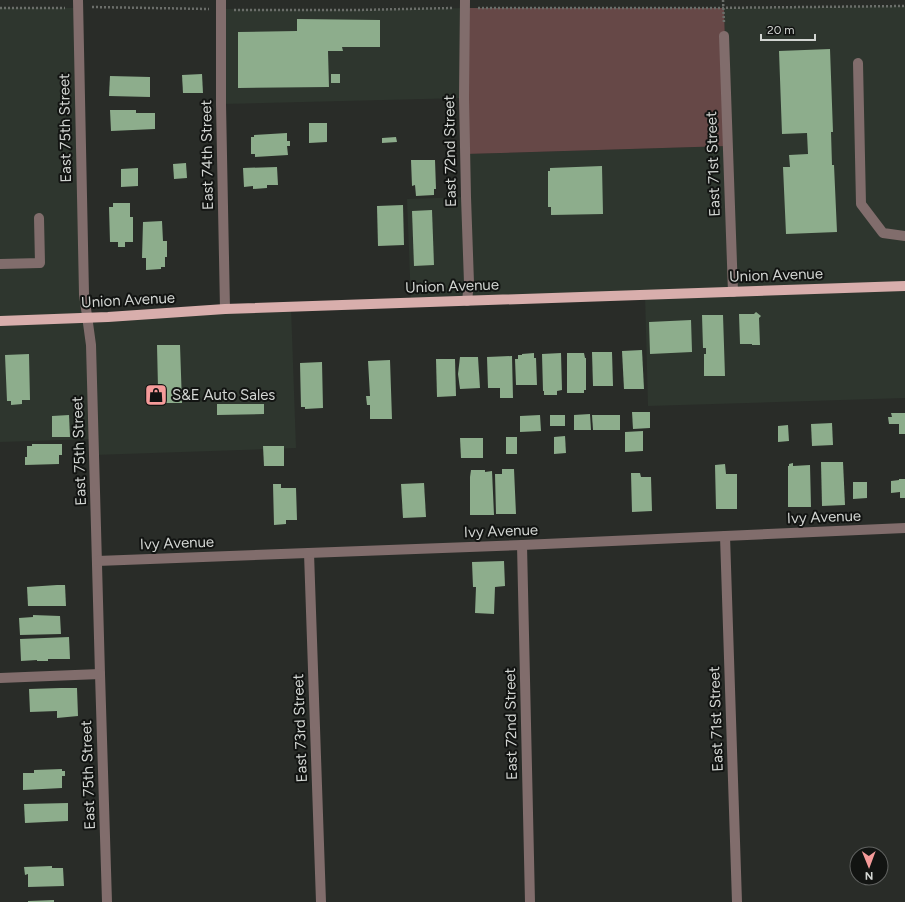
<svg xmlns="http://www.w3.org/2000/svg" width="905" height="902" viewBox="0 0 905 902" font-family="Figtree,sans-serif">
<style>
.built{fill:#2e362e}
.green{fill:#664847}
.building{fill:#8dad8c}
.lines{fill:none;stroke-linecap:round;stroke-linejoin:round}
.path{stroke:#6b6e6a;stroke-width:2.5;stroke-dasharray:2 2;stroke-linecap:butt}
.minor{stroke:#816d6c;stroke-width:10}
.major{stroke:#d8aeac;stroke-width:10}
.labels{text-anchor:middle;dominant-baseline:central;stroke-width:4;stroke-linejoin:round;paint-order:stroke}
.street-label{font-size:15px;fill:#d2d5d2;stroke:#121412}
.poi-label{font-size:15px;fill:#d2d5d2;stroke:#121412;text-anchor:start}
</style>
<rect width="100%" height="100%" fill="#292c28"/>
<!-- built -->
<g class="built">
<polygon points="905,6 905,398 648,406 645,295 411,303 407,199 465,197 465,154 727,146 724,8"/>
<polygon points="0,8 78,8 87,317 291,307 296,448 94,455 94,439 0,442"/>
<polygon points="466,8 464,98 221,104 222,9 357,10"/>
</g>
<!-- green -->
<polygon class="green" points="466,8 724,8 728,146 465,154"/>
<!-- building -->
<g class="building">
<polygon points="297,19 380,20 380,47 342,47 343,51 328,51 329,87 238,88 238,32 297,31"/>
<polygon points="830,49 833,132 831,132 832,165 834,165 837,232 786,234 783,167 790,167 789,155 808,154 807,133 782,134 779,51"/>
<polygon points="202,74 203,93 183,93 182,75"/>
<rect x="331" y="74" width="9" height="9"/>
<polygon points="110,76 150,77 150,97 109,96"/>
<polygon points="110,110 136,110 136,113 155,113 155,129 111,131"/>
<polygon points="309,123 327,123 327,142 309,143"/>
<polygon points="287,133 287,141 290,141 290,146 287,146 288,155 255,157 255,154 251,154 251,137 254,137 254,135"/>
<polygon points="396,137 397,142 382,143 382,138"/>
<polygon points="411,160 435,160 436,189 434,189 434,195 416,196 415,185 412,186"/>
<polygon points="186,163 187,178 174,179 173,164"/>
<polygon points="602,166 603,214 551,215 551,207 548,207 548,171 550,171 550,168"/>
<polygon points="277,167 278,185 267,185 267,188 253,189 253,186 244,187 243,168"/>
<polygon points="138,168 138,186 121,187 121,169"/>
<polygon points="113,203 130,203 130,217 133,217 133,242 125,242 125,247 118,247 118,242 110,242 109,207 113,207"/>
<polygon points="403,205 404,245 378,246 377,206"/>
<polygon points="432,210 434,265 414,266 412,211"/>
<polygon points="162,221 163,241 167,241 167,257 165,257 165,267 161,267 161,269 146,270 146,258 142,258 143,222"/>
<polygon points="756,312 761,316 759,318 760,345 752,345 752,344 740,344 739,314 754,314"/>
<polygon points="702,315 723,315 725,376 704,376 704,354 706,354 706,348 703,348"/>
<polygon points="691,320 692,352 650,354 649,322"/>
<polygon points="157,345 180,345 182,403 158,403 158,393 155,393 154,388 158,388"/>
<polygon points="642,350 644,389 624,389 622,351"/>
<polygon points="592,352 612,352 613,386 593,386"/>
<polygon points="534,353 534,358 536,358 537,385 516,385 515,359 518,359 518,355 522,355 522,354"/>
<polygon points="561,353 562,390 557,391 557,395 544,395 544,391 543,391 542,354"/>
<polygon points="567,353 584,353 585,358 586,358 586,390 584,390 584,393 567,393"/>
<polygon points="29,354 30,400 22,400 22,404 11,405 11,401 7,401 5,355"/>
<polygon points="512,356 513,398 500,398 500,388 488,388 487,357"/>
<polygon points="460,357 478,357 480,388 460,389 458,374"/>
<polygon points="436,359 455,359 456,396 437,397"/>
<polygon points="390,360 392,419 370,419 370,405 367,405 366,396 370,396 368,361"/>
<polygon points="322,362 323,408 305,409 305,407 301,407 300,363"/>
<polygon points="217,404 264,404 264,414 217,415"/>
<polygon points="632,412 650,412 650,428 633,429"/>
<polygon points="891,413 905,413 905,434 899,434 899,424 889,424 888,417 892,417"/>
<polygon points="590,414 591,430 574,430 574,415"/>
<polygon points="69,415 70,437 52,437 52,416"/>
<polygon points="540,415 541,431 520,432 520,416"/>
<rect x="550" y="415" width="15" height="11"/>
<polygon points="592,415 620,415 620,430 593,430"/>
<polygon points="832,423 833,445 812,446 811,424"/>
<polygon points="788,425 789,441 778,442 778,426"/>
<polygon points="643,431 643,451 625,452 625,432"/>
<polygon points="565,436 566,453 554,454 554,437"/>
<rect x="506" y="437" width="11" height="17"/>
<polygon points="460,438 483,438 483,458 461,458"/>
<polygon points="32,444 62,444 62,455 59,455 59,464 25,465 25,457 27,457 27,446 32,446"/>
<polygon points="263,446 284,446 284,466 264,466"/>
<polygon points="821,462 843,462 845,505 822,506"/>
<polygon points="793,463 793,466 810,465 811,507 788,507 788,466 789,466 789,464"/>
<polygon points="725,464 726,474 737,474 737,509 716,509 715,465"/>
<polygon points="502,469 514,469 516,514 496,514 495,474 502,474"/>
<polygon points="471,470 485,470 485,472 492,471 494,515 470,515 470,477"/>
<polygon points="631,473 640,473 641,477 651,477 652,511 632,512"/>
<polygon points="899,479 905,479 905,498 900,498 900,492 891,493 891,481 899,480"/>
<polygon points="853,482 867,482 867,498 853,499"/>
<polygon points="424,483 426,517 403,518 401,484"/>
<polygon points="273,484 281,484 281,488 296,488 297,520 286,520 286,524 274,525"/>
<polygon points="504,561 505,586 495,587 494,614 475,613 476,587 473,587 472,562"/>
<polygon points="57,585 65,585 66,606 28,606 27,587"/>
<polygon points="33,615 60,616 61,634 20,635 19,618 33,617"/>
<polygon points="69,637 70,659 48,659 48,661 37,661 37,660 21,661 20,639"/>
<polygon points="61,688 77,688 78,716 57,718 57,711 30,712 29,689"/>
<polygon points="62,769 62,771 65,771 65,776 62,776 62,788 23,790 23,773 34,773 34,770"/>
<polygon points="68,803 68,821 25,823 24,804"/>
<polygon points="52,866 52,868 63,868 64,886 28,887 28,874 25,875 24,867"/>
<polygon points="54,900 54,902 28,902 28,901"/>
</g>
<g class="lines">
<!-- path -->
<g class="path">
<polyline points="723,0 724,23"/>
<polyline points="92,7 209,9"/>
<polyline points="0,8 65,8"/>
<polyline points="478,8 709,8 905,6"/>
<polyline points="234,10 357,10 453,8"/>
</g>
<!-- minor -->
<g class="minor">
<polyline points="78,0 84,294 91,345 100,674 107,902"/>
<polyline points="221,0 221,104 225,309"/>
<polyline points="465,0 464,98 466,197 469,283 467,301"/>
<polyline points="724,36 733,292"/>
<polyline points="858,63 861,204 883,233 905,236"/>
<polyline points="0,264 40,263 39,218"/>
<polyline points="725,536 737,902"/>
<polyline points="522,545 530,902"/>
<polyline points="309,553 321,902"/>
<polyline points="97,561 522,545 905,528"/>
<polyline points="0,678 100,674"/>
</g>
<!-- major -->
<polyline class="major" points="0,321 108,317 225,309 905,286"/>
</g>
<!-- icons -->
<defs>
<g id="shop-square" transform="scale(1.15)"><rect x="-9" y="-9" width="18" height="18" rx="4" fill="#f59b9a" stroke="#121412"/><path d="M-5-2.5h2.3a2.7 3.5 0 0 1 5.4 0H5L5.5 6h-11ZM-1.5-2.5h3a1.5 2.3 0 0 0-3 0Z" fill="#111"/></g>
</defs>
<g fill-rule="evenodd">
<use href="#shop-square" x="156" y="395"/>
</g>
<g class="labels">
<!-- street labels -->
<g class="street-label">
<text transform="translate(65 128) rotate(-91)">East 75th Street</text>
<text transform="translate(450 151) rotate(-91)">East 72nd Street</text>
<text transform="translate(207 155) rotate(-91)">East 74th Street</text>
<text transform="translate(713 164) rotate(-92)">East 71st Street</text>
<text transform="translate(776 275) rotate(-2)">Union Avenue</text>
<text transform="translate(452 286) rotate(-2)">Union Avenue</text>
<text transform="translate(128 300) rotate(-3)">Union Avenue</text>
<text transform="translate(79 451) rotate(-92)">East 75th Street</text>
<text transform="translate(824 517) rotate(-2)">Ivy Avenue</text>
<text transform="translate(501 531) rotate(-2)">Ivy Avenue</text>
<text transform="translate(177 543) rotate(-2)">Ivy Avenue</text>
<text transform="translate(716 719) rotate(-92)">East 71st Street</text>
<text transform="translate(511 724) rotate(-91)">East 72nd Street</text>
<text transform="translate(300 728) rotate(-92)">East 73rd Street</text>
<text transform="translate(88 775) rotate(-92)">East 75th Street</text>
</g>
<!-- poi labels -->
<g class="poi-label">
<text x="172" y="395">S&amp;E Auto Sales</text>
</g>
</g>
<!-- north arrow -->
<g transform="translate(869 866) rotate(179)"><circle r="19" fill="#121412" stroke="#5f615f"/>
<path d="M0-3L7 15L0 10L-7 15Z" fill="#f59b9a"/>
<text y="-6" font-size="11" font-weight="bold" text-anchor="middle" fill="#d2d5d2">N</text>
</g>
<!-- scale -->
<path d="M761 34v6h54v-6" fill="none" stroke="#d2d5d2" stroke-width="2"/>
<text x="767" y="34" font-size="12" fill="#d2d5d2" stroke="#121412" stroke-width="3" paint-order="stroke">20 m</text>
</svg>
